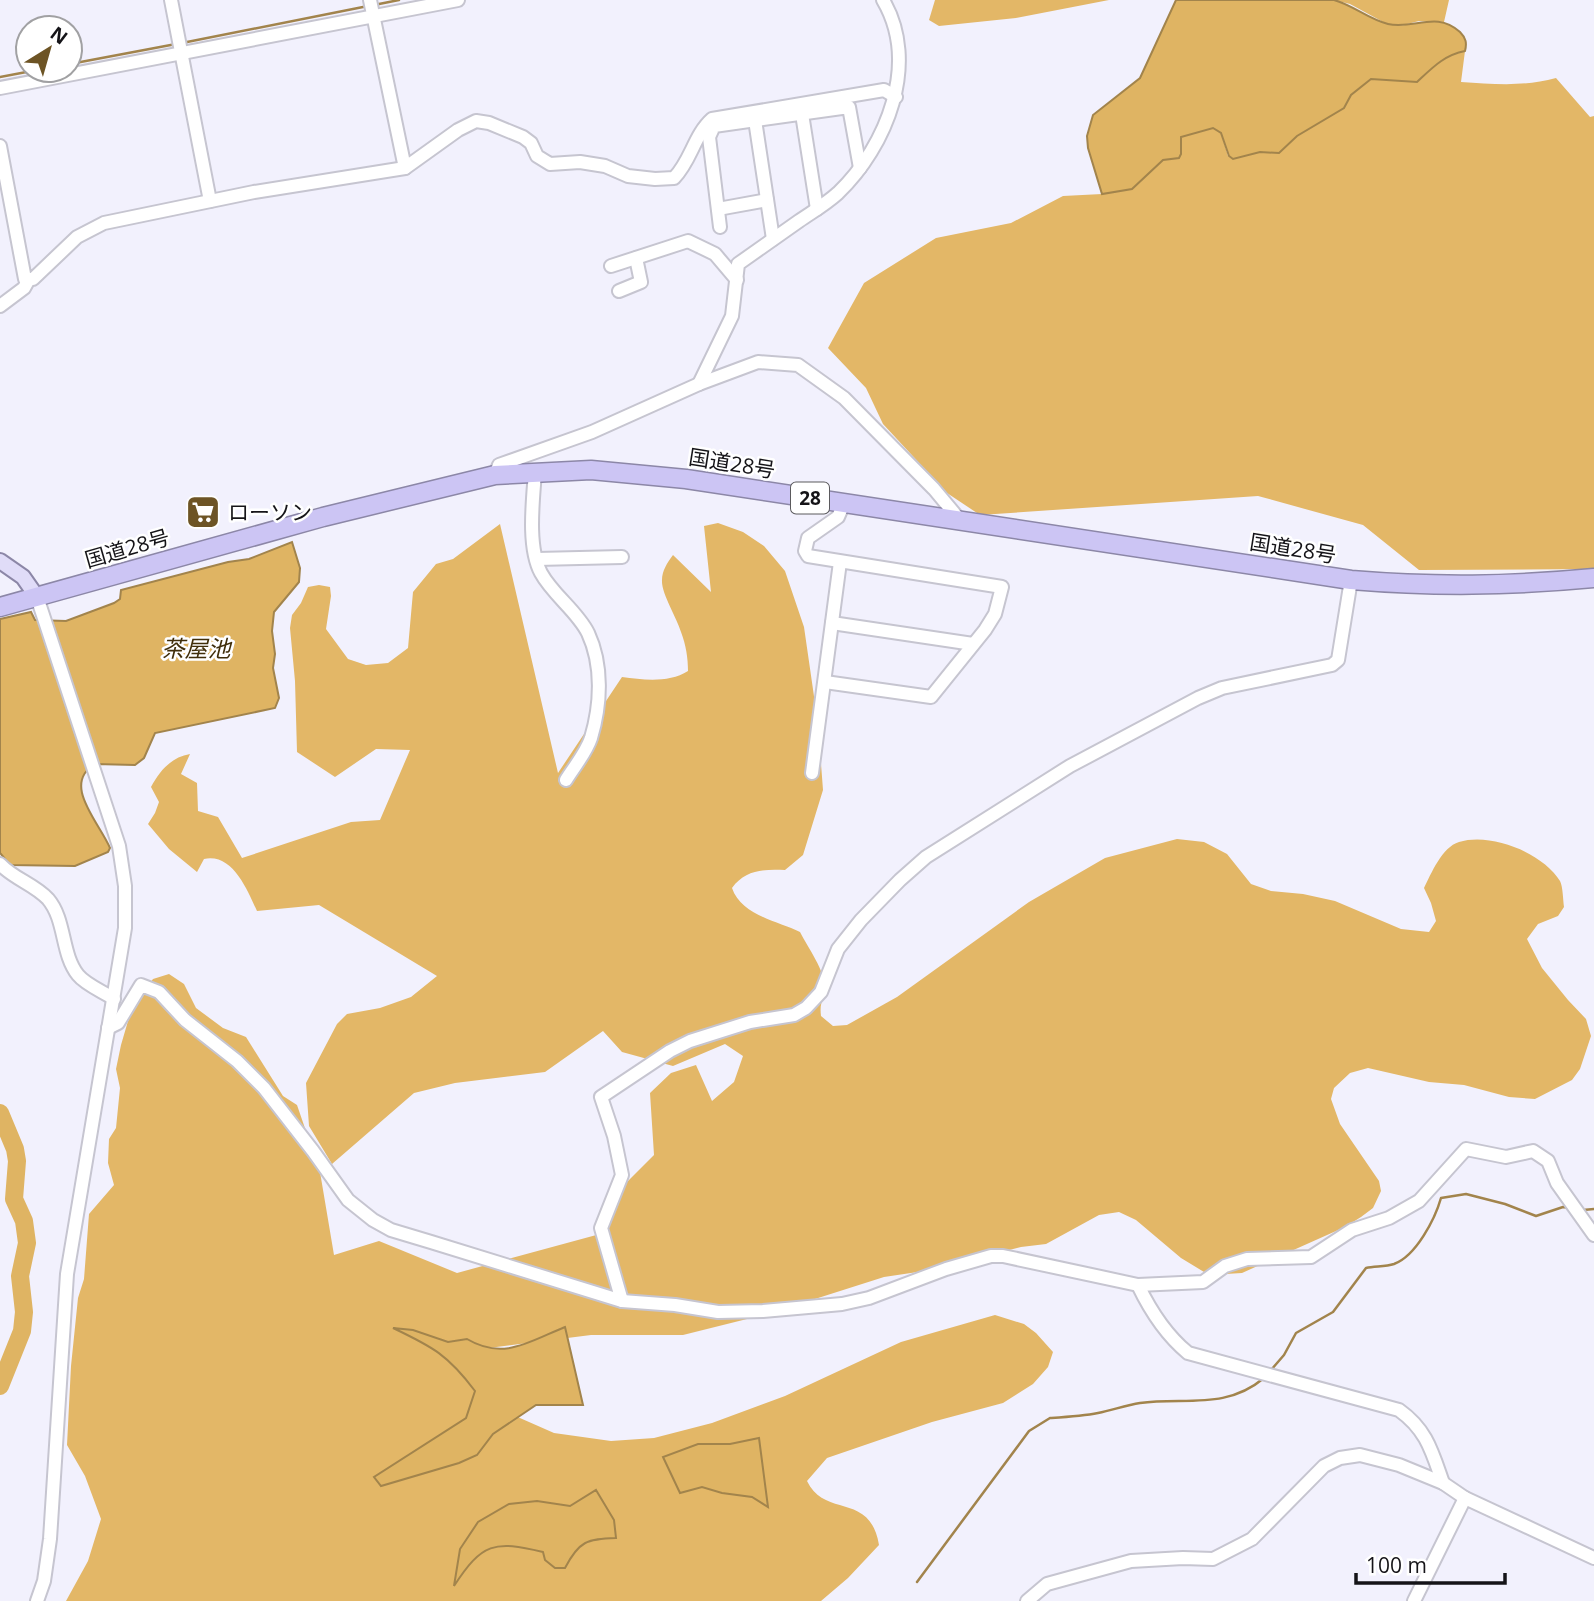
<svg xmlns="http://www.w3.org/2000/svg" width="1594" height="1601" viewBox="0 0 1594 1601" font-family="'Open Sans','Noto Sans JP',sans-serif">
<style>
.forest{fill:#e3b767}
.water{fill:#dfb463;stroke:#a2844c;stroke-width:2}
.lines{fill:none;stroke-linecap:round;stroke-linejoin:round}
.stream{stroke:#a2844c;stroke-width:2.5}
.river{stroke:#dfb463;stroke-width:18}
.minor-casing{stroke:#c6c5d0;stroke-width:16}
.major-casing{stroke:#8c87a7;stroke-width:18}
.highway-casing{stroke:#8c87a7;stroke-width:21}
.minor{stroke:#fff;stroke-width:12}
.major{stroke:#e0dcf8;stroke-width:14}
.highway{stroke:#ccc5f4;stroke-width:18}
.labels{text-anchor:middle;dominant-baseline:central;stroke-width:5;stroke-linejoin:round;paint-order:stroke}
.shield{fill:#fff;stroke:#5b5a5d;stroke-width:2}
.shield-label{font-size:19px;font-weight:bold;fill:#151418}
.street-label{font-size:21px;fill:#151418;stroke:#fff}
.poi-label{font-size:21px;fill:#151418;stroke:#fff;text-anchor:start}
.water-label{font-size:23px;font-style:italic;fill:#402e0a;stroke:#fff}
</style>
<rect width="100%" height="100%" fill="#f2f1fd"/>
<!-- forest -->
<g class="forest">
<polygon points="935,0 1109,0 1016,18 939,26 929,20"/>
<polygon points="1334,0 1449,0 1444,22 1419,21 1399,26 1385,23 1350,4"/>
<path d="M1465 51 1461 82C1493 84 1524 87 1556 78L1590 117 1594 116V569L1419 570 1363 525 1258 496 980 515 947 493 883 424 866 388 828 348 864 283 936 238 1011 223 1063 196 1102 194 1132 189 1163 160 1181 154 1180 137 1213 128 1221 133 1228 156 1233 158 1260 152 1279 153 1297 136 1344 108 1351 95 1371 78 1417 82C1432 68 1444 55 1465 51Z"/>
<path d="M718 523 743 532 764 546 785 571 804 627 818 724 823 790 803 855 785 870C763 869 745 870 732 888 741 915 777 921 800 932 808 948 825 970 825 989 825 1000 819 1000 821 1016L833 1026 847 1025 897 997 1029 902 1105 858 1177 839 1204 842 1227 854 1251 884 1271 891 1303 894 1335 901 1401 929 1429 932 1436 921 1431 903 1424 888C1431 874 1442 847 1459 842 1491 832 1543 853 1560 881 1563 887 1563 900 1564 907L1558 916 1538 924 1527 939 1542 968 1568 1000 1586 1019 1591 1036 1580 1069 1572 1080 1535 1099 1509 1097 1464 1085 1429 1082 1368 1068 1350 1073 1334 1088 1331 1099 1340 1124 1379 1181 1381 1191 1373 1208 1361 1217 1345 1227 1242 1273 1209 1275 1181 1258 1136 1220 1119 1212 1099 1215 1046 1244 1021 1247 931 1270 884 1277 771 1313 683 1335H591L481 1349 497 1408 554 1433 611 1441 654 1438 712 1423 785 1396 901 1342 995 1315 1024 1324 1036 1333 1053 1352 1048 1367 1033 1384 1003 1403 932 1422 827 1458 807 1481C825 1519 870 1491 879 1545L848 1578 821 1601H66L88 1561 101 1519 85 1476 67 1445 71 1366 78 1298 84 1279 89 1214 114 1185 108 1163 109 1139 116 1128 120 1088 116 1069 121 1045 128 1021 139 998 153 979 169 974 184 984 196 1008 223 1028 246 1037 283 1096 297 1105 320 1172 334 1255 379 1241 457 1273 600 1234 623 1186 654 1155 650 1093 671 1073 696 1065 712 1101 734 1082 743 1056 725 1044 673 1066 622 1052 603 1031 545 1072 455 1083 414 1093 332 1164 309 1126 306 1083 337 1024 347 1014 380 1008 411 997 437 976 319 905 257 911C247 890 233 853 204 859L197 872 169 849 148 824 155 813 159 802 151 787C160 770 172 757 190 754L181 774 197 783 198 811 218 817 242 858 351 822 380 820 410 750 376 749 335 777 297 752 295 681 290 628 292 615 301 603 308 587 319 585 330 587 331 596 326 629 348 659 366 665 388 663 408 648 413 592 436 564 453 559 500 524 558 773 622 677C644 680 669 683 688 671 688 658 686 645 681 632 677 618 661 593 662 580 662 571 667 563 673 555L711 592 704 526Z"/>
</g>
<!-- water -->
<g class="water">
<path d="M1176 0H1334C1353 5 1368 19 1388 24 1414 30 1436 10 1460 32 1466 38 1467 43 1465 51 1444 55 1432 68 1417 82L1371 79 1351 95 1344 108 1297 136 1279 153 1260 152 1233 159 1229 156 1221 133 1213 128 1181 137V154L1179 158 1163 160 1132 189 1102 194 1088 148 1087 136 1093 115 1140 78Z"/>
<path d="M292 542 300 568 299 582 274 612 272 631 275 654 273 668 279 698 275 708 155 733 144 758 135 765 95 764C61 784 99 822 110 848L108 852 75 866 10 865 0 853V619L31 612 35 620 66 621 114 603 120 599 121 590 228 562 249 559Z"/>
<path d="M565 1327 583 1405H536L493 1434 477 1455 459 1463 381 1486 374 1477 466 1418 475 1391C448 1355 433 1347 393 1328L413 1330 448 1342 467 1339C504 1361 530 1341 565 1327Z"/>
<polygon points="759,1438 768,1507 752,1497 722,1493 702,1487 680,1493 663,1457 698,1444 730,1444"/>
<path d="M596 1490 614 1520 616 1538C587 1539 579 1541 565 1568H555L545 1560 543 1552C494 1540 482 1543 454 1586L460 1549 478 1522 509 1504 537 1501 570 1506Z"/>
</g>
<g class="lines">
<!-- stream -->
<g class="stream">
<polyline points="374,5 399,0"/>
<polyline points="182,43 368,6"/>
<polyline points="70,64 176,44"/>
<polyline points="0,77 37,70"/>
<polyline points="1583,1210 1594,1209"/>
<path d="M1271 1370 1284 1355 1296 1333 1333 1312 1366 1268C1375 1266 1385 1267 1394 1264 1416 1256 1435 1219 1441 1198L1466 1194 1505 1204 1536 1216 1563 1207 1570 1208"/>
<path d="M917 1582 1029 1431 1050 1418C1066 1417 1083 1416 1098 1413 1113 1410 1126 1405 1140 1403 1185 1397 1226 1410 1264 1378"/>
</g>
<!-- river -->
<polyline class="river" points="0,1113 15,1149 17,1161 14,1199 24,1221 27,1243 20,1276 24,1312 22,1331 0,1386"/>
<!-- minor casing -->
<g class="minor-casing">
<g id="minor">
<polyline points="171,0 210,201"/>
<polyline points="370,0 405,168"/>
<polyline points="0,88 458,0"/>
<polyline points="802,114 817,209"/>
<polyline points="755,120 773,239"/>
<path d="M0 146 25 279H33L77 237 104 223 254 192 405 168 458 130 476 121 489 123 523 137 531 143 537 156 550 164 580 162 605 166 628 176 655 179 674 178C691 161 694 135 712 119L884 90 896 97"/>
<polyline points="718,209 767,200"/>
<polyline points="720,227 709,137 714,126 849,107 860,168"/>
<polyline points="611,266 688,241 715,254 737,280"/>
<polyline points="619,291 641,282 636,258"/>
<polyline points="0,306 24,288 29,279"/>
<path d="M699 384 732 316 738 264C758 250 779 235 799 221 812 212 826 204 838 193 887 146 920 63 883 0"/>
<path d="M535 472C533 500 527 547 541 573 553 595 577 611 588 633 603 665 601 705 591 738 586 753 574 767 566 780"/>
<polyline points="495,475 499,465 592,432 699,384 758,362 798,365 844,398 934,489 959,519"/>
<polyline points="537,559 622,557"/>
<polyline points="37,597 119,846 125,886 125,928 67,1274 50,1539 44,1581 37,1601"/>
<polyline points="832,623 973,644"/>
<polyline points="825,682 931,697 985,630 995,614 1002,587 808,556 805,551 808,538 838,517 844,503"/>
<polyline points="812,773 840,562"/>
<path d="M0 864C14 879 34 884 48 899 66 920 61 954 78 975 86 985 104 992 114 999"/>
<polyline points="108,1028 118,1023 141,985 159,992 185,1020 237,1061 264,1088 313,1151 348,1200 373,1220 391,1230 431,1242 622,1301 675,1305 718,1312 763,1311 842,1304 869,1298 946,1269 991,1256 1003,1256 1138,1285 1203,1282 1225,1266 1247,1259 1311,1257 1352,1230 1389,1218 1419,1201 1466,1149 1506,1157 1533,1151 1548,1161 1557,1183 1594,1235"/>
<path d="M1138 1285C1150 1310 1166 1335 1188 1353L1399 1410C1427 1430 1432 1452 1443 1483"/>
<polyline points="622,1301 601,1228 622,1175 614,1136 601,1097 670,1051 690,1041 750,1022 794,1015 806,1008 821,992 838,949 861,920 900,880 926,857 1070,766 1198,698 1222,688 1332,665 1338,660 1351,580"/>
<polyline points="1027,1601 1047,1584 1131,1561 1183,1558 1213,1559 1252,1539 1324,1466 1340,1458 1360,1455 1399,1465 1443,1483 1465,1498 1594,1558"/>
<polyline points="1414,1601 1465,1498"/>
</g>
</g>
<!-- major casing -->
<g class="major-casing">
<polyline id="major" points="0,561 23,577 37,597"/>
</g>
<!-- highway casing -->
<g class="highway-casing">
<path id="highway" d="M0 607 323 517 495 475 591 470 686 479 1351 580C1436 587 1509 586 1594 578"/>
</g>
<!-- minor -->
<use href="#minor" class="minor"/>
<!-- major -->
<use href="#major" class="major"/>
<!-- highway -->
<use href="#highway" class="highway"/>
</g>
<!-- icons -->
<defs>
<g id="supermarket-square" transform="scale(1.75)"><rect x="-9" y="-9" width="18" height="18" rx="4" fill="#6d5425" stroke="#fff"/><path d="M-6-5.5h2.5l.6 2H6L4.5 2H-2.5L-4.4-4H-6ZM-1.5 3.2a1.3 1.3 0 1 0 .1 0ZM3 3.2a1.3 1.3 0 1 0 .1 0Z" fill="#fff"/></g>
</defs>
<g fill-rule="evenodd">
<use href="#supermarket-square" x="203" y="512"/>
</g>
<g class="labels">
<!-- shield labels -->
<rect class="shield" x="791" y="482.5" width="38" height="31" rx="5"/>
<g class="shield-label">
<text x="810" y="498">28</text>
</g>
<!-- street labels -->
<g class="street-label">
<text transform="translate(732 463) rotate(9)">国道28号</text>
<text transform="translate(127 548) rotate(-16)">国道28号</text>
<text transform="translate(1293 548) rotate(9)">国道28号</text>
</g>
<!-- poi labels -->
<g class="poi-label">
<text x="228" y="512">ローソン</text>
</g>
<!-- water labels -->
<g class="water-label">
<text x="196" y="648">茶屋池</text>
</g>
</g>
<!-- north arrow -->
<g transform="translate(49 49) rotate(37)"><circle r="33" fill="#ffffff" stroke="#a1a1a3" stroke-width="2"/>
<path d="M0-5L12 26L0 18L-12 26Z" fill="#6d5425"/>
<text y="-10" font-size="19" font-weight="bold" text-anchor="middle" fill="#151418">N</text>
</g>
<!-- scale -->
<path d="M1356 1573v10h149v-10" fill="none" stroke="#151418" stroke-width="3.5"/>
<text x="1366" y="1573" font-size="21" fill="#151418" stroke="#ffffff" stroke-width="5" paint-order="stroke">100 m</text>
</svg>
